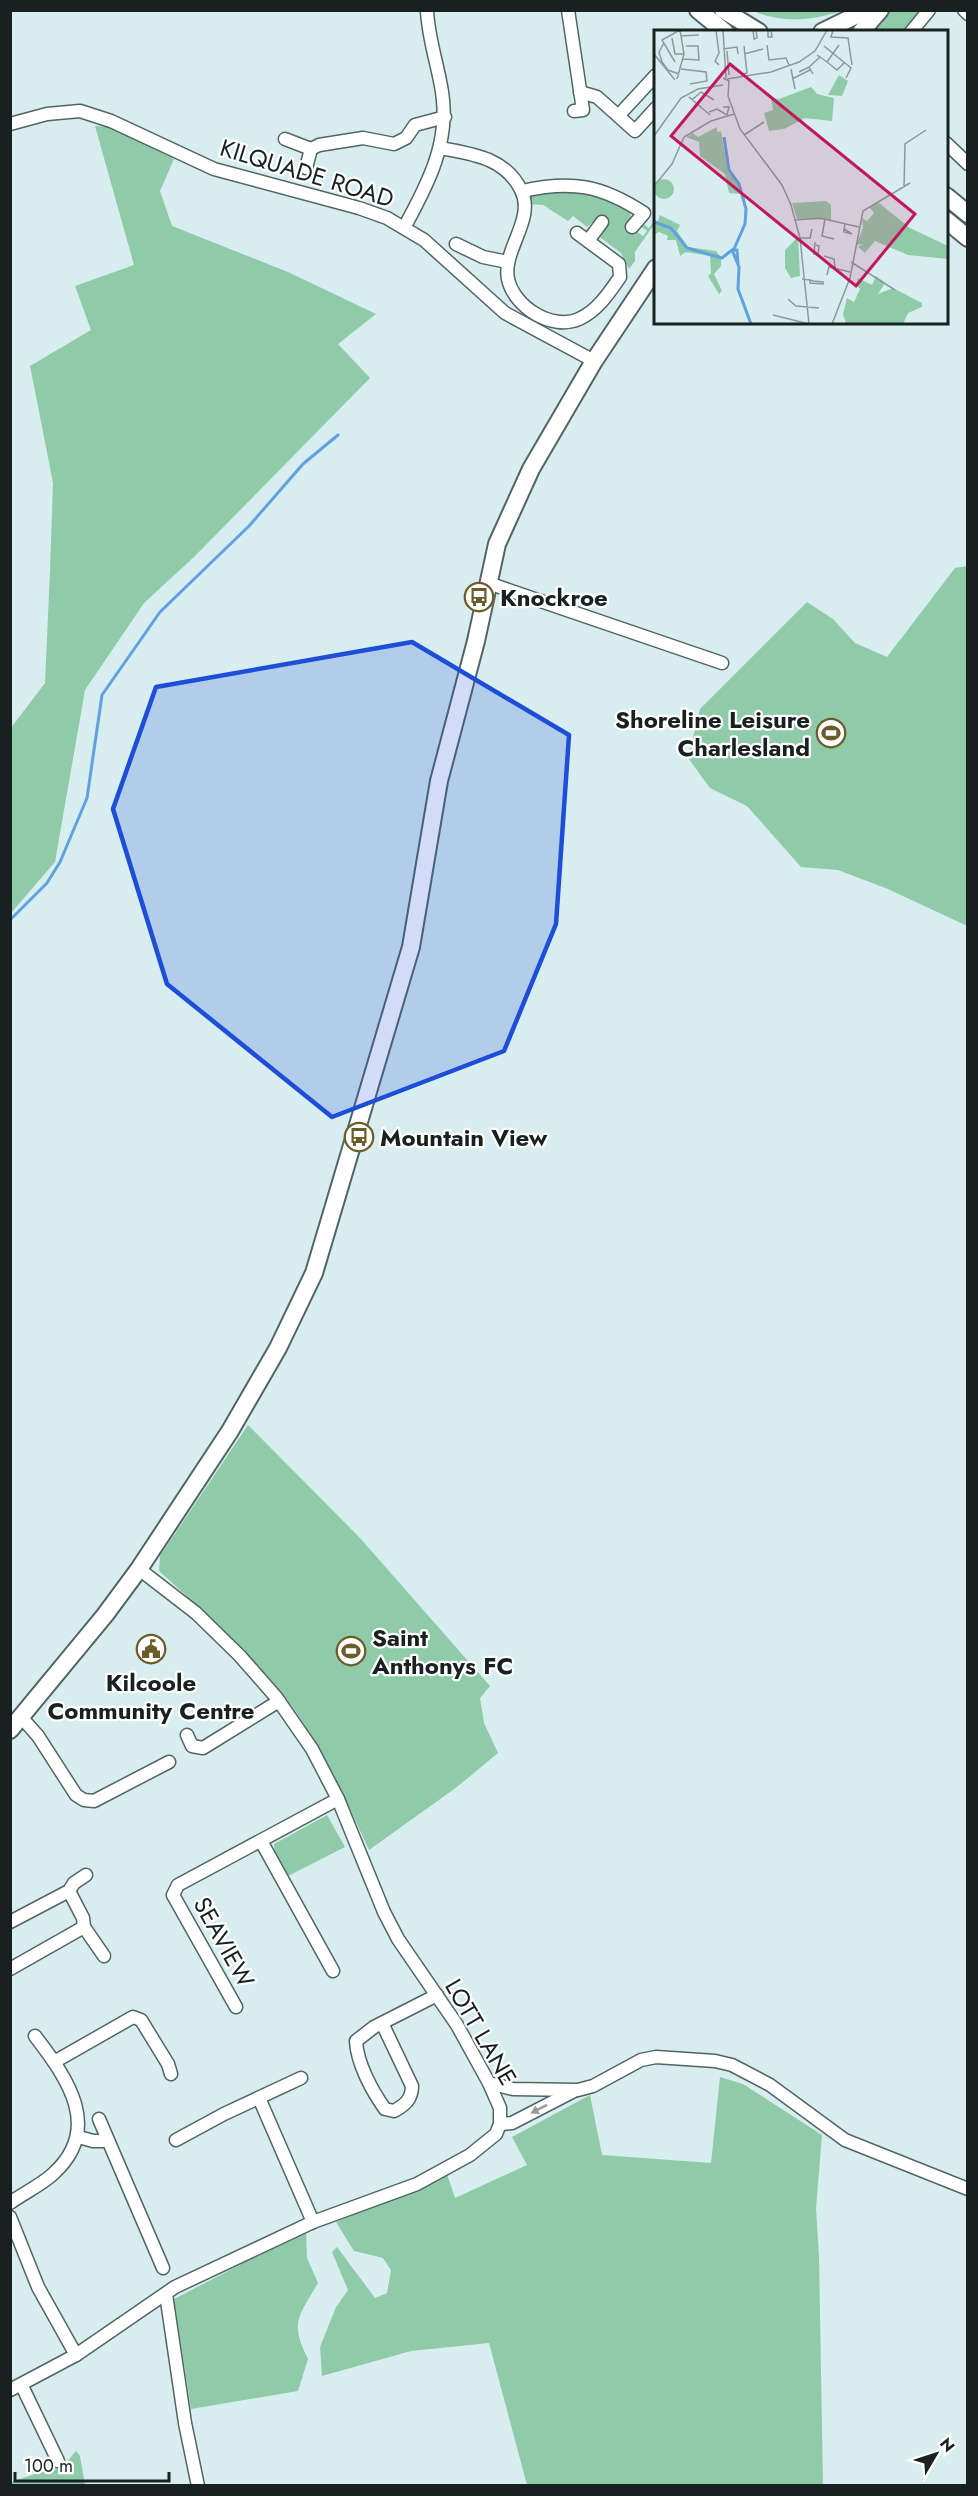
<svg xmlns="http://www.w3.org/2000/svg" width="978" height="2496" viewBox="0 0 978 2496" font-family="Jost,sans-serif">
<style>
.green{fill:#8fcba9}
.lines{fill:none;stroke-linecap:round;stroke-linejoin:round}
.stream{stroke:#60a1df;stroke-width:3}
.minor-casing{stroke:#526466;stroke-width:15}
.secondary-casing{stroke:#526466;stroke-width:20}
.minor{stroke:#fff;stroke-width:12}
.secondary{stroke:#fff;stroke-width:16}
.oneway{fill:#979b9b}
.marked{fill:#1d4ed8;fill-opacity:0.2;stroke:#1d4ed8;stroke-width:4.5;stroke-linejoin:round}
.labels{text-anchor:middle;dominant-baseline:central;stroke-width:4.5;stroke-linejoin:round;paint-order:stroke}
.street-label{font-size:24px;fill:#182020;stroke:#fff}
.poi-label{font-size:24px;font-weight:bold;fill:#182020;stroke:#fff;text-anchor:start}
.inset-river{fill:none;stroke:#60a1df;stroke-width:3}
.inset-road{fill:none;stroke:#8b9b9c;stroke-width:1.5}
.view{fill:#c2185b;fill-opacity:0.15;stroke:#c2185b;stroke-width:3}
.inset-edge{fill:none;stroke:#182020;stroke-width:3}
</style>
<rect width="100%" height="100%" fill="#d8edef"/>
<!-- green -->
<g class="green">
<path d="M754 11H842C814 20 781 24 754 11Z"/>
<polygon points="888,11 925,11 905,31 869,32 873,27 876,30 883,22 880,19"/>
<polygon points="95,126 112,127 174,159 160,191 172,226 288,272 376,314 338,344 370,378 194,557 144,603 85,690 55,862 11,913 10,729 45,683 50,571 53,483 30,366 91,330 75,286 134,265"/>
<polygon points="533,189 591,192 630,209 631,217 626,224 643,236 647,231 638,224 642,223 649,228 655,219 655,223 635,252 635,261 629,269 621,253 596,234 603,225 596,219 587,227 573,216 568,221 543,205 527,204 528,196"/>
<polygon points="967,566 968,566 967,926 888,889 838,870 801,867 747,806 710,788 688,758 700,709 807,602 833,619 855,643 887,657 955,568"/>
<path d="M248 1425 360 1538 490 1686 480 1698 484 1723 498 1753 457 1787 369 1850C344 1796 317 1736 279 1690 243 1647 200 1608 159 1571L160 1556Z"/>
<polygon points="327,1815 345,1847 286,1877 275,1858 274,1844"/>
<polygon points="720,2077 743,2084 822,2135 816,2208 819,2256 823,2485 527,2485 489,2343 411,2351 322,2376 320,2347 336,2307 348,2290 332,2252 337,2247 375,2298 387,2293 391,2270 383,2258 354,2251 336,2222 447,2174 455,2198 527,2165 512,2137 590,2095 602,2155 711,2163"/>
<path d="M306 2231 307 2258 318 2283C299 2316 289 2322 308 2359L298 2391 191 2409 174 2299Z"/>
<polygon points="76,2451 80,2456 85,2485 11,2486 11,2482 65,2464"/>
</g>
<g class="lines">
<!-- stream -->
<polyline class="stream" points="10,920 47,883 60,862 87,798 102,695 160,612 249,526 303,464 338,435"/>
<!-- minor casing -->
<g class="minor-casing">
<g id="minor">
<polyline points="568,10 583,110 574,111"/>
<polyline points="964,10 968,14"/>
<polyline points="911,32 929,10"/>
<polyline points="580,92 597,97 635,131 656,108"/>
<polyline points="619,115 656,75"/>
<polyline points="10,124 47,114 80,111 111,121 214,169 359,208 387,218 424,240 505,313 594,361"/>
<polyline points="285,139 311,149 319,145 363,138 394,144 406,138 415,125 445,117"/>
<polyline points="946,143 968,164"/>
<path d="M440 148C471 154 505 157 521 190 536 219 502 250 508 279 514 307 552 331 579 319 598 310 609 293 620 277L619 264 577 233"/>
<polyline points="306,168 311,149"/>
<path d="M522 191C572 180 601 185 644 213L632 227"/>
<path d="M405 226C428 184 450 142 442 92 438 65 428 38 427 10"/>
<polyline points="588,241 602,222"/>
<polyline points="456,244 483,257 508,262"/>
<polyline points="488,583 722,663"/>
<polyline points="22,1718 38,1736 76,1795 84,1800 94,1801 169,1762"/>
<polyline points="187,1735 192,1746 203,1748 279,1701"/>
<polyline points="261,1841 333,1971"/>
<polyline points="10,1922 69,1891 74,1883 86,1875"/>
<polyline points="84,1927 104,1956"/>
<polyline points="10,1969 84,1927 83,1918 69,1891"/>
<polyline points="236,2007 173,1895 178,1885 338,1799"/>
<path d="M382 2023 412 2086C412 2099 405 2105 394 2111L385 2109C372 2091 357 2063 356 2041L374 2027 437 1995"/>
<polyline points="54,2062 133,2017 141,2020 168,2064 171,2074"/>
<polyline points="489,2083 513,2089 578,2090 593,2086 641,2060 656,2057 715,2061 732,2065 770,2085 845,2140 968,2189"/>
<polyline points="259,2098 313,2222"/>
<polyline points="99,2119 163,2268"/>
<polyline points="500,2124 512,2123 574,2091"/>
<polyline points="79,2137 93,2141 108,2141"/>
<polyline points="176,2140 224,2114 301,2078"/>
<path d="M10 2203C24 2193 41 2185 53 2174 103 2129 68 2079 35 2036"/>
<polyline points="10,2217 38,2287 76,2355"/>
<polyline points="166,2294 185,2423 198,2486"/>
<polyline points="22,2386 58,2461"/>
<polyline points="10,2390 76,2355 175,2287 313,2222 417,2184 470,2155 496,2134 500,2124 500,2108 489,2083 457,2025 398,1939 384,1912 338,1799 312,1749 276,1697 240,1656 196,1613 139,1569"/>
</g>
</g>
<!-- secondary casing -->
<g class="secondary-casing">
<g id="secondary">
<polyline points="698,10 725,32"/>
<polyline points="723,10 759,32"/>
<polyline points="822,32 867,10"/>
<polyline points="861,32 880,10"/>
<polyline points="946,196 968,214"/>
<polyline points="946,220 968,238"/>
<polyline points="10,1730 105,1615 139,1569 230,1431 278,1348 314,1273 411,947 439,781 476,641 497,544 531,469 594,361 656,268"/>
</g>
</g>
<!-- minor -->
<use href="#minor" class="minor"/>
<!-- secondary -->
<use href="#secondary" class="secondary"/>
</g>
<!-- one-way arrows -->
<defs><path id="oneway-solid" d="M-6-.8H1V-3.2L6.5 0L1 3.2V.8H-6Z" transform="scale(1.5)"/></defs>
<use class="oneway" href="#oneway-solid" transform="translate(539 2109) rotate(153)"/>
<!-- marked area -->
<path class="marked" d="M412 642 569 735 556 924 504 1051 332 1117 167 984 113 809 156 687Z"/>
<!-- icons -->
<defs>
<g id="bus-ring" transform="scale(1.5)"><circle r="9.5" fill="#fff" stroke="#6d5c2a" stroke-width="1.5"/><path d="M-5-6H5V4H4V6H2V4H-2V6H-4V4H-5ZM-3.5-4V0h7V-4ZM-3.5 1.2v1.5H-2V1.2ZM2 1.2v1.5H3.5V1.2Z" fill="#6d5c2a"/></g>
<g id="stadium-ring" transform="scale(1.5)"><circle r="9.5" fill="#fff" stroke="#6d5c2a" stroke-width="1.5"/><path d="M0-5a6.5 5 0 1 0 0 10a6.5 5 0 1 0 0-10ZM-3.5-1.8h7v3.6h-7Z" fill="#6d5c2a"/></g>
<g id="civic-ring" transform="scale(1.5)"><circle r="9.5" fill="#fff" stroke="#6d5c2a" stroke-width="1.5"/><path d="M-.6-6.5H3V-4.5H.6V-3L4-1V1h2V6H-6V1h2V-1L-.6-3ZM-1.2 2.5V6h2.4V2.5Z" fill="#6d5c2a"/></g>
</defs>
<g fill-rule="evenodd">
<use href="#bus-ring" x="479" y="597"/>
<use href="#stadium-ring" x="831" y="733"/>
<use href="#bus-ring" x="359" y="1137"/>
<use href="#civic-ring" x="151" y="1649"/>
<use href="#stadium-ring" x="351" y="1651"/>
</g>
<g class="labels">
<!-- street labels -->
<g class="street-label">
<text transform="translate(307 173) rotate(17)">KILQUADE ROAD</text>
<text transform="translate(224 1942) rotate(61)">SEAVIEW</text>
<text transform="translate(481 2032) rotate(60)">LOTT LANE</text>
</g>
<!-- poi labels -->
<g class="poi-label">
<text x="500" y="597">Knockroe</text>
<text x="810" y="719" text-anchor="end">Shoreline Leisure<tspan x="810" dy="28">Charlesland</tspan></text>
<text x="380" y="1137">Mountain View</text>
<text x="372" y="1637">Saint<tspan x="372" dy="28">Anthonys FC</tspan></text>
<text x="151" y="1682" text-anchor="middle">Kilcoole<tspan x="151" dy="28">Community Centre</tspan></text>
</g>
</g>
<!-- overview -->
<g transform="translate(654 30)">
<rect width="294" height="294" fill="#d8edef"/>
<path d="M185 45 194 51 188 66 174 65ZM157 57 163 64 180 68 178 91 151 88 130 99 115 101 110 83 119 80 117 68 125 69ZM63 97V102L67 101 74 141 84 154 86 164 75 163 71 144 46 126 45 112 32 107 39 103 44 107ZM0 159a10 10 0 1 1 20 0a10 10 0 1 1-20 0ZM172 171 177 175V190L143 189 138 173ZM225 173 256 198 294 216V229L254 225 221 211 211 223 204 217 209 214 202 215 209 198 208 188 213 191 220 183 215 177ZM6 185 26 195 23 201 34 217 62 221 67 227V236L60 244 68 261 65 264 54 246 57 243 56 226 32 222 26 226 22 210H13L14 206 5 202 0 205V190L4 191ZM144 207 146 246 137 248 131 238V220ZM222 246 231 253 224 264 239 258 268 273V277L254 283 249 294H192L189 284 193 268 200 272 206 259 202 255 204 248 218 255Z" fill="#8fcba9"/>
<path class="inset-river" d="M70 107 75 140 85 154 92 179 91 194 80 219M0 192 17 198 33 218 68 228 78 220 85 237 84 259 97 294M79 220H83L84 234"/>
<path class="inset-road" d="M62 0 65 23 61 31 65 35M69 0 72 48M99 0 100 9 103 8 102 0M114 0V7H118L117 0M179 0 177 7 194 8 198 35M27 6 45 5M18 8 21 24H30M10 13 5 22 8 32 14 40 25 44M113 15 115 30 132 28 135 35M170 16 197 38 192 48M69 19 83 17 84 24M73 21 75 45M0 24 21 50M90 24 109 19M166 27 173 32 185 15M29 29 45 30 44 16H32M21 32 8 10 26 0 30 24 23 49M173 32 183 40 190 33M155 37 166 27 163 25M27 39 52 42 53 51 36 54M137 39 141 59M145 42 155 37 159 44M89 44 93 43 90 16M69 48 75 51 74 66 86 99 128 155 137 175 146 208 155 294M73 49 117 42 145 32 161 21 173 0M138 49 156 40M35 67 56 85M38 70 47 62 60 70M55 82 63 79 73 85 75 77H69M90 105 110 92M0 106 27 68 44 59 69 55M0 156 18 134 30 107 57 91 80 84M250 158 251 114 272 100M171 189 168 206 180 209M142 190 166 188 205 197M190 199 198 204 190 202V200L191 194M146 208H156L158 199M161 212 160 224 164 225 165 216 162 215M170 226 180 229 181 238M197 232 241 260M173 245 175 237 196 242M148 249 156 250 159 251 169 252V254L156 253V250M134 269 142 276 165 278M119 285 155 294M178 294 196 248 209 181 256 153"/>
<path class="view" d="M76 34 261 184 202 256 17 106Z"/>
<rect width="294" height="294" class="inset-edge"/>
</g>
<!-- border -->
<rect width="978" height="2496" fill="none" stroke="#182020" stroke-width="24"/>
<!-- north arrow -->
<g transform="translate(936 2454) rotate(51)" stroke="#ffffff" stroke-width="4.5" paint-order="stroke">
<path d="M0-4.5L10 22L0 15L-10 22Z" fill="#182020"/>
<text y="-9" font-size="16" font-weight="bold" text-anchor="middle" fill="#182020">N</text>
</g>
<!-- scale -->
<path d="M15 2472v9h154v-9" fill="none" stroke="#182020" stroke-width="3"/>
<text x="24" y="2472" font-size="18" fill="#182020" stroke="#ffffff" stroke-width="4.5" paint-order="stroke">100 m</text>
</svg>
